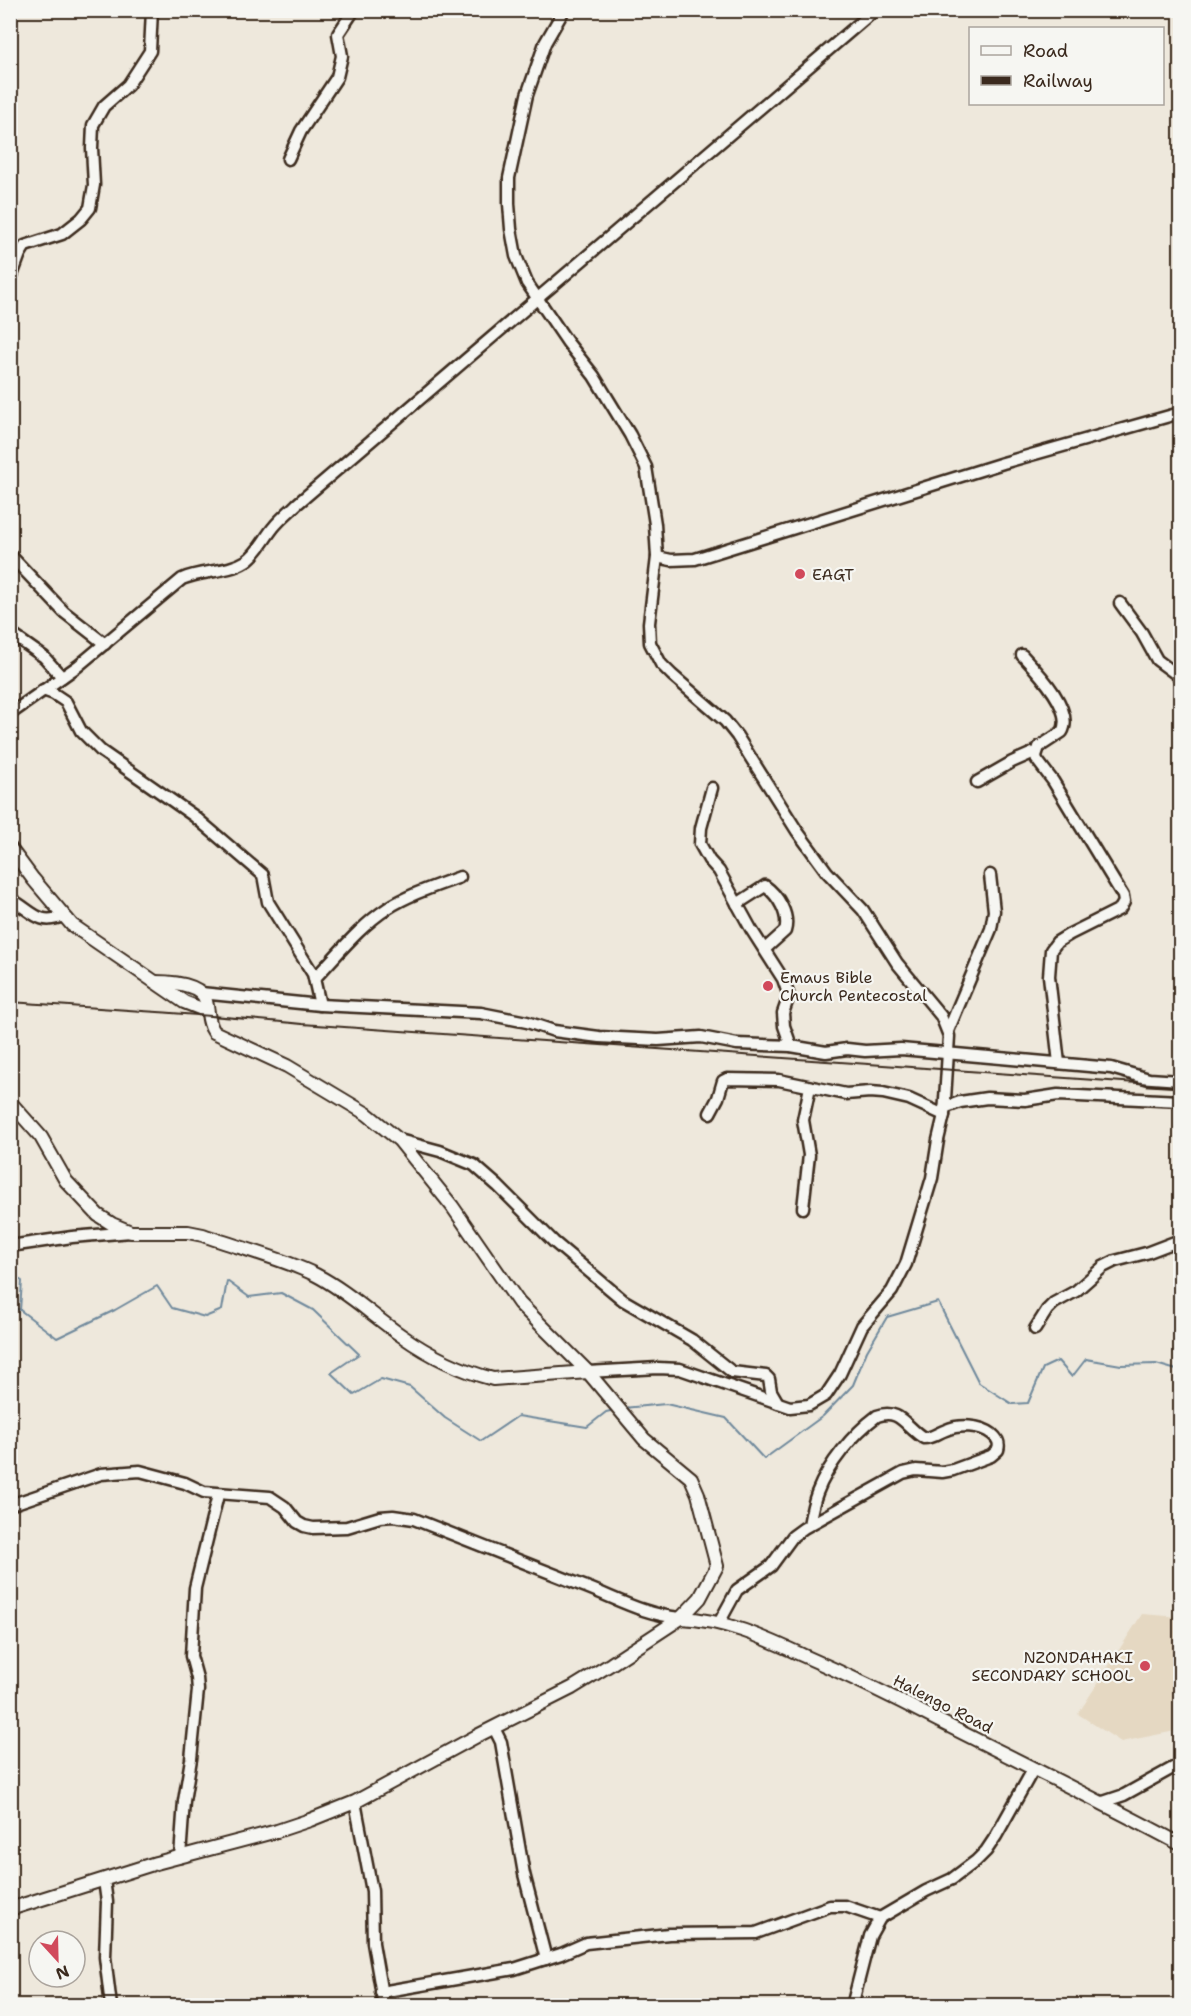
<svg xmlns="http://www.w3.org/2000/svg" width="1191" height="2016" viewBox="0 0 1191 2016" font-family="'Shantell Sans',sans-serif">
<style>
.built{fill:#e5d8c2}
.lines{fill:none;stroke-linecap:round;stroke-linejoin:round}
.stream{stroke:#6f899c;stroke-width:2}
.minor-casing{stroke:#3b2a1e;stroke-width:15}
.tertiary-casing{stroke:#3b2a1e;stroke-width:16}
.minor{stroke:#f6f6f2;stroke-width:10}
.tertiary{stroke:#f6f6f2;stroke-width:12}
.rail{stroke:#3b2a1e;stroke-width:2}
.poi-dot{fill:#d1495b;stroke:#f6f6f2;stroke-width:2}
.labels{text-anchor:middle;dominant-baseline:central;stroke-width:4.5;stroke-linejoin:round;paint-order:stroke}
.poi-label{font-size:16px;fill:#3b2a1e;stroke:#f6f6f2;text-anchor:start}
.street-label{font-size:16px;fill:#3b2a1e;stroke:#f6f6f2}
</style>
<rect width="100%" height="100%" fill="#eee8dc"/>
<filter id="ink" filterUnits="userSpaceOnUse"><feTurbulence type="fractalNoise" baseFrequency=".0167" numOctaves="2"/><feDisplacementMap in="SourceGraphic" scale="12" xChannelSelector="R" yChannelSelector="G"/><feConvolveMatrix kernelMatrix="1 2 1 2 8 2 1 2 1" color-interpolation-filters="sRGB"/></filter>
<g filter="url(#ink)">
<!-- built -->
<polygon class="built" points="1142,1614 1180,1617 1180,1730 1121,1742 1078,1714"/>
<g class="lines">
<!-- stream -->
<g class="stream">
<polyline points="10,1274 22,1281 20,1310"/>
<polyline points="10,1306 20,1310 57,1338 115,1310 157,1286 172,1308 205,1317 222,1310 227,1281 249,1297 281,1293 313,1310 359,1354 331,1373 354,1395 381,1379 410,1387 445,1418 481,1441 518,1416 587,1427 606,1412 615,1410"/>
<polyline points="623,1408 666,1404 726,1418 764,1459 823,1416 853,1385 867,1351 887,1317 938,1302 979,1383 1012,1404 1028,1403 1043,1368 1058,1361 1072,1377 1086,1359 1121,1365 1156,1364 1180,1371"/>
</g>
<!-- minor casing -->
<g class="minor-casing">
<g id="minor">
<polyline points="564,10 545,43 527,95 509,178 509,204 511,229 516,256 527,283 568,343 594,376 630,435 646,467 655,524 657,557 649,623 650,643 661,664 672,675 725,721 737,736 797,831 827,872 863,910 897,963 941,1016 949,1036 944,1115 938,1140 932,1178 906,1264 892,1291 862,1326 840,1374 826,1395 809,1405 790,1407 680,1369 658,1368 588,1372"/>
<polyline points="288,159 301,131 337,77 342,56 338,34 354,10"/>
<polyline points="10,281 20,254 25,246 62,234 81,219 90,208 94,185 92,148 93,125 104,106 128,85 150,51 152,10"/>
<polyline points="10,555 64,612 105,644"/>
<polyline points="657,557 671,560 695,559 1003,463 1180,413"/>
<polyline points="1120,603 1142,633 1157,660 1180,677"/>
<polyline points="10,633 44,657 62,677"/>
<path d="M1022 655C1037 671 1075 710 1062 732L1039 747 1036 756 1037 760 1053 781 1123 896 1124 902 1120 909 1070 934 1057 942 1051 950 1049 976 1059 1063"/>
<polyline points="43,690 54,694 66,702 81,731 101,751 194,816 263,875 268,902 313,974 320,1005"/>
<path d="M10 714 78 666 182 579C202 570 227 573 246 561 258 553 264 539 273 528 280 519 289 512 297 504L875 10"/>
<polyline points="977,782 1012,762 1037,751"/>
<polyline points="712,788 701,828 700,844 709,860 719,871 751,929 783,979 789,996 783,1013 784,1026 791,1046"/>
<path d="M10 899C31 909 38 927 63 916"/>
<path d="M737 904 765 886C778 895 790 915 785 931L765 949"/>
<path d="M315 978C338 954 360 926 388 908 410 894 436 886 460 877"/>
<polyline points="201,993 320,1005 481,1013 527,1022 554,1031 599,1037 658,1040 701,1037 737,1044 791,1046 826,1052 847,1049 865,1051 901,1049 1111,1068 1149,1079 1180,1081"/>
<polyline points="948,1031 991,929 994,911 990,875"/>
<polyline points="944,1108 960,1102 987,1098 1025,1100 1058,1095 1180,1101"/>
<polyline points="710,1113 718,1098 723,1081 727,1079 779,1080 846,1094 870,1092 883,1093 909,1099 944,1115"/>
<polyline points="399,1140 440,1151 474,1165 498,1186 554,1242 623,1300 692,1340 732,1372 766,1376 769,1379 771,1391 778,1403"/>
<polyline points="803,1208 809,1155 803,1120 810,1087"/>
<polyline points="10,1246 72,1237 131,1232"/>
<polyline points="1035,1329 1047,1310 1054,1303 1076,1291 1103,1267 1115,1261 1146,1253 1180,1240"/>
<path d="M10 1505 101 1474 140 1471 185 1483 204 1492 270 1497 285 1507 297 1522 304 1526 313 1528 347 1527 380 1517 393 1516 414 1519C469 1541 525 1563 581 1585 616 1598 644 1615 681 1618"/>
<path d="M719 1623 737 1590 771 1566 793 1536 804 1528 903 1473 916 1470 942 1472 953 1470 991 1456 998 1450C1000 1443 998 1439 992 1434 980 1425 959 1424 946 1430 937 1433 933 1438 924 1438 907 1429 900 1407 877 1416 853 1434 828 1464 817 1493 813 1503 811 1514 809 1525"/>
<polyline points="494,1728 501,1742 524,1874 546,1959"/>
<polyline points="355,1802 372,1891 373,1943 384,2006"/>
<polyline points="1103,1802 1124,1795 1180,1764"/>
<polyline points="180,1857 184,1801 191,1759 198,1690 197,1678 191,1656 195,1588 218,1495"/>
<polyline points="104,1880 107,1902 105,1957 111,2006"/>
<polyline points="381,1992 514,1969 561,1954 586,1943 669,1934 756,1933 830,1906 845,1906 880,1918"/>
<polyline points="852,2006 870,1936 880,1918 926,1891 952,1879 976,1861 986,1851 996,1836 1034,1768"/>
</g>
</g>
<!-- tertiary casing -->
<g class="tertiary-casing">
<g id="tertiary">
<polyline points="10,848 33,879 72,925 184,1002 207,1011"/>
<path d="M10 1102 41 1137 66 1181 98 1215 112 1224 131 1232H188L203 1235C239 1248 282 1258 316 1275 347 1291 373 1316 402 1336 429 1355 462 1371 493 1379L588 1372"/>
<path d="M681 1618C725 1620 763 1637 802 1655 848 1675 893 1697 937 1720 1018 1761 1100 1801 1180 1844"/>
<path d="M10 1909 156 1863 277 1831 310 1820 355 1802 477 1736 572 1688 611 1664 681 1618 700 1598 717 1566 698 1494 691 1478 644 1439 588 1372 519 1303 452 1206 399 1140 367 1114 287 1066 214 1032C207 1022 209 1012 206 1001 201 983 170 982 155 982"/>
</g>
</g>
<!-- minor -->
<use href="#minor" class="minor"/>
<!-- tertiary -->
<use href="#tertiary" class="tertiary"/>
<!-- rail -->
<path class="rail" d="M10 1002C108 1009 205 1014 302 1024L1180 1086"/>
</g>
</g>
<!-- markers -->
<g class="poi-dot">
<circle cx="800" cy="574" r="6"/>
<circle cx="768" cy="986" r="6"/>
<circle cx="1145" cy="1666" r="6"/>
</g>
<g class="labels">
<!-- poi labels -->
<g class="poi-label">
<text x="812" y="574">EAGT</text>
<text x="780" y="977">Emaus Bible<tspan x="780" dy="18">Church Pentecostal</tspan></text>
<text x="1133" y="1657" text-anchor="end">NZONDAHAKI<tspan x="1133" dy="18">SECONDARY SCHOOL</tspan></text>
</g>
<!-- street labels -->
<g class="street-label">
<text transform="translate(943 1704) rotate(27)">Halengo Road</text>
</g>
</g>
<!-- margin -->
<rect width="1191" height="2016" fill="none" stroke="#f6f6f2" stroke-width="36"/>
<rect x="18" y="18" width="1155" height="1980" fill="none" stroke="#3b2a1e" stroke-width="2" filter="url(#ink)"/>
<!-- legend -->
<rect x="969" y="27" width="195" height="78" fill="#f6f6f2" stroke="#aba49d" stroke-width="1.5"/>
<rect x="981" y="46" width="30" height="9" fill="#f6f6f2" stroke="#aba49d" stroke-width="1.5"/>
<text x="1023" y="57" font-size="18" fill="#3b2a1e">Road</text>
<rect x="981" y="76" width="30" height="9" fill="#3b2a1e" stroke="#aba49d" stroke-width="1.5"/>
<text x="1023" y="87" font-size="18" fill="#3b2a1e">Railway</text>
<!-- north arrow -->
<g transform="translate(57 1959) rotate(158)"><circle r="28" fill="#f6f6f2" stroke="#aba49d" stroke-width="1.5"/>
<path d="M0-4.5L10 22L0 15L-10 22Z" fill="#d1495b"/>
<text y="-9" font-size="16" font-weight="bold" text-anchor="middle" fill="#3b2a1e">N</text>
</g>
</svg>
